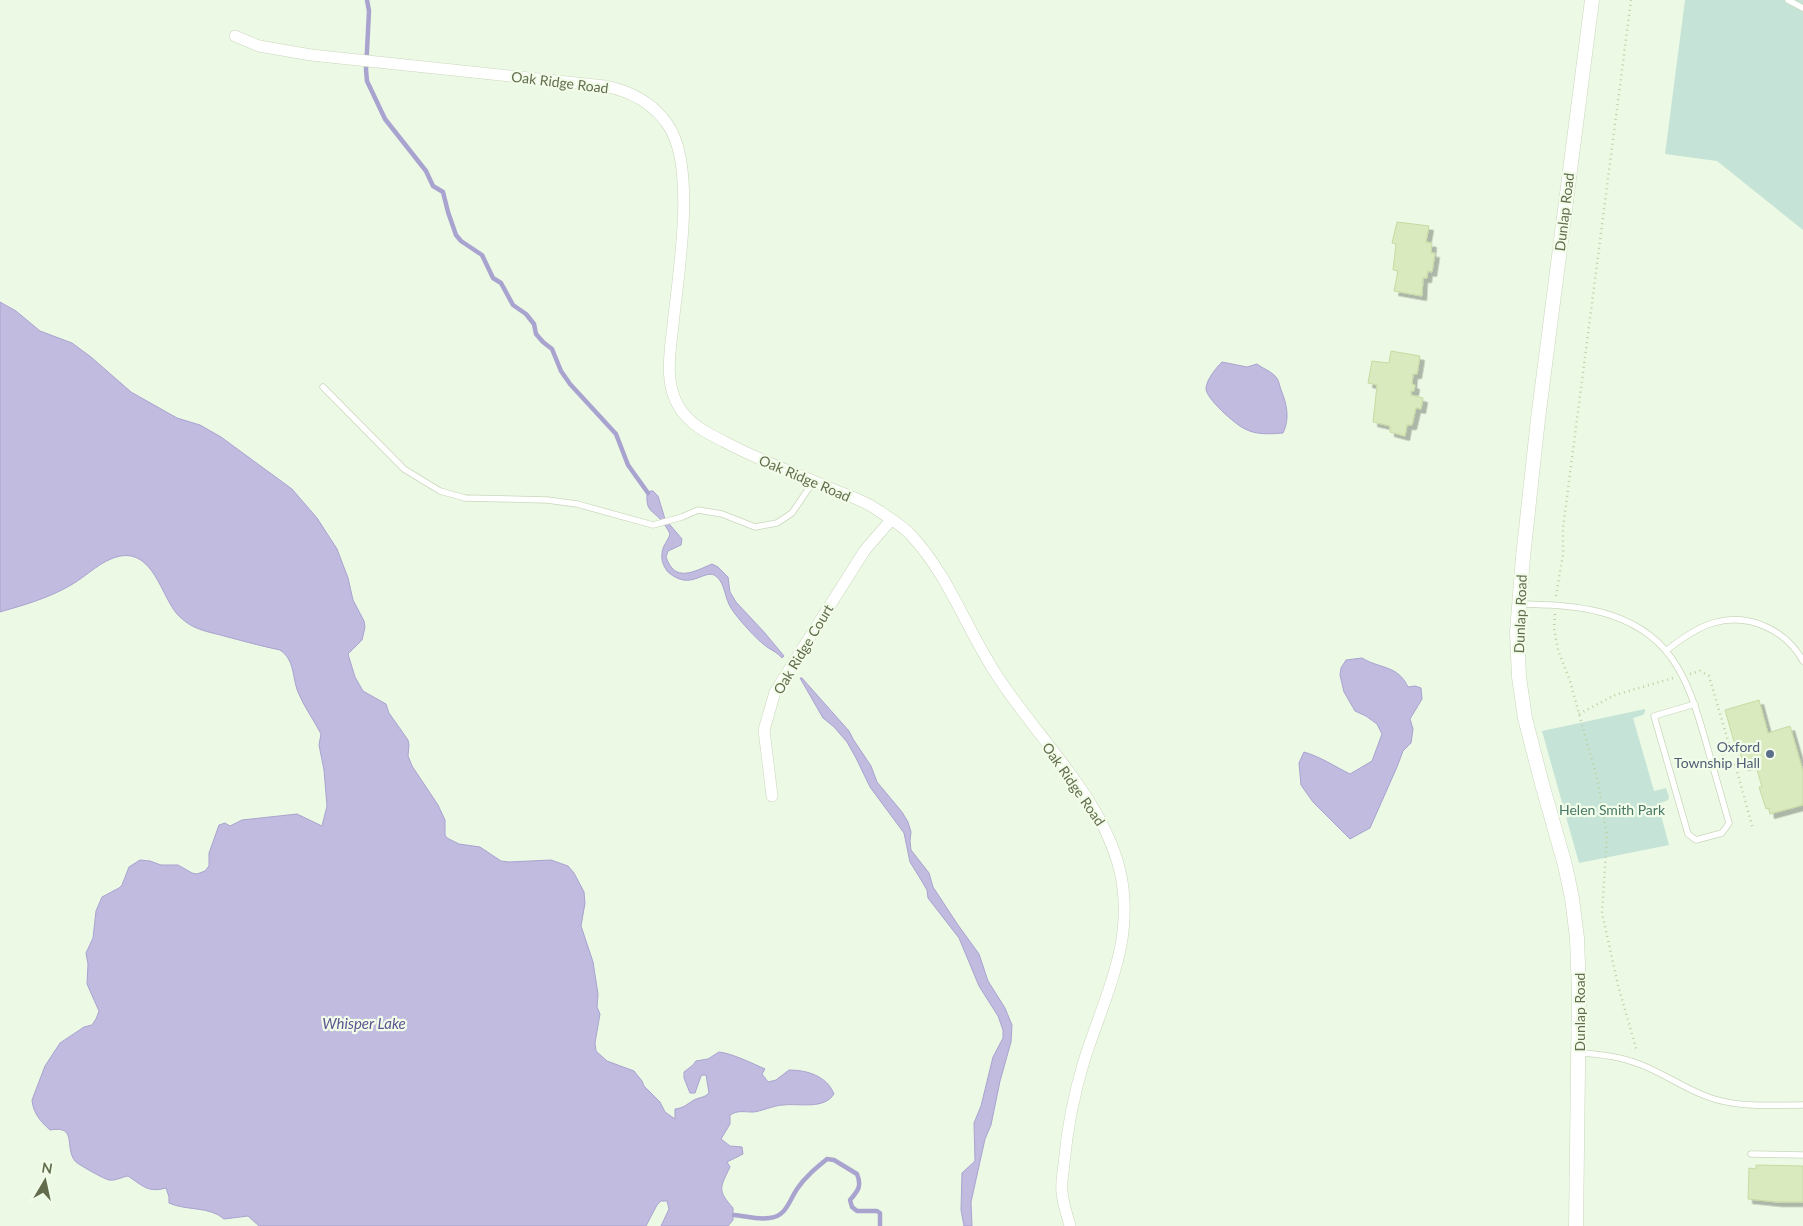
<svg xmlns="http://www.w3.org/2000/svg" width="1803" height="1226" viewBox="0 0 1803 1226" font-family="Lato,sans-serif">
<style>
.green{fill:#c5e4d7}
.water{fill:#c0bbdf;stroke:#a9a3d0}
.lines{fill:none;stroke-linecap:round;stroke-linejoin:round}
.stream{stroke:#a9a3d0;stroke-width:4.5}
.building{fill:#daeabf;stroke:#c6dba2;filter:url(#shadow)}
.service-casing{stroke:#cbd7bc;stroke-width:7}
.minor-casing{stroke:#cbd7bc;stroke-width:12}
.tertiary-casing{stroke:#cbd7bc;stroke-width:15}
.path{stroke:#bfcfa3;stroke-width:2.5;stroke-dasharray:1 4;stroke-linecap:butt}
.service{stroke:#fff;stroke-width:5.5}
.minor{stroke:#fff;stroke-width:11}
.tertiary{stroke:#fff;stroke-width:14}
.service-dot{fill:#5c6f8a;stroke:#f1fce9;stroke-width:2}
.labels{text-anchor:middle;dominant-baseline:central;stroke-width:4.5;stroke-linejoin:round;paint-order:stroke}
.street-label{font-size:14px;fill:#636d4d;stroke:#f1fce9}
.service-label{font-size:14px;fill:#4e5e75;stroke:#f1fce9;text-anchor:end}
.park-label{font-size:14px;fill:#4a7868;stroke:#f1fce9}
.water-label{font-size:15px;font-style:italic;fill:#5d5491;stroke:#f1fce9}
</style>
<defs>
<filter id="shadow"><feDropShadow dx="4.5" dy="4.5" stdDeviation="0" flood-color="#0004"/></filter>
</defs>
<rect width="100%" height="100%" fill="#ecf9e4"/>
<!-- green -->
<g class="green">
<polygon points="1685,0 1803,0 1803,230 1717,161 1665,154"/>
<polygon points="1645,709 1645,712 1643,715 1633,718 1654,791 1666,788 1669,797 1668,800 1658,804 1669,845 1579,863 1542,731"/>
</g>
<!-- water -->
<g class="water">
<path d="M0 302 16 311 40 331 72 343 91 357 131 392 177 418 200 425 221 437 292 489 317 518 337 549 348 578 353 600 364 621 365 627 362 640 348 654 355 677 363 691 386 704 389 713 408 740 409 745 408 756 412 766 438 805 445 820V835L447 838 459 844 480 847 501 861 509 862 551 860 568 866 574 873 584 892 585 903 581 926 593 962 598 994 597 1007 600 1014 595 1043 596 1051 607 1061 634 1071 642 1081 644 1086 660 1102 665 1112 675 1119V1109C684 1108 687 1104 694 1100 700 1097 704 1098 709 1093L706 1075H703L701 1076 695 1093H690L684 1078V1072L693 1065 696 1061 708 1059 719 1052C731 1053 754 1064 765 1069L762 1074 768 1082 776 1080 789 1070C807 1070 827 1076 834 1094 824 1110 799 1103 783 1105 775 1105 759 1112 753 1112 744 1112 738 1110 730 1115V1124L721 1139 730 1146 742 1147 743 1154 727 1162 730 1167C720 1188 717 1190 733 1208V1220L728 1226H661L669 1209 667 1201H661L657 1205 646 1226H259L248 1216 224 1219C210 1206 186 1211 169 1203V1197L166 1188C148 1193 143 1186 128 1176 122 1177 115 1181 109 1180 106 1180 77 1164 75 1161 64 1147 78 1125 50 1130 41 1122 33 1113 32 1100L45 1066 60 1043 84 1027 92 1025 96 1019 99 1011 87 984 88 964 86 953 93 938 96 911 102 897 119 888 122 885 129 867 140 860 150 861 161 865H178L192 873 197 874 205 871 209 866V853L219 825 225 823 230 826 242 820 297 814 322 826 327 806 324 770 319 745 321 734C314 720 304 707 298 692 292 677 295 660 280 650 261 646 243 641 224 636 206 631 192 630 177 614 161 595 153 550 120 556 101 560 87 576 71 585 49 598 24 605 0 612Z"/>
<path d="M1222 362 1247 367 1257 364C1262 368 1270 371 1274 375 1279 379 1279 384 1281 390 1287 404 1290 419 1283 433 1271 434 1256 435 1245 429 1236 425 1205 398 1206 388 1207 379 1216 368 1222 362Z"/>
<path d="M650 491H653L658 496 665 519 682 539 681 545 668 551 666 557C675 583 693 572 712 564L718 567 728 577 730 592 736 602 764 632 784 656 782 658C778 653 773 651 767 647 758 641 737 618 731 608 725 599 725 584 717 577 705 566 692 593 668 572 664 567 661 561 662 554 662 546 668 541 670 534 668 529 664 524 661 520 652 510 646 511 647 495Z"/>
<path d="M1362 658C1380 669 1398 665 1408 687L1415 686 1421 688 1422 699 1410 719 1413 729 1411 743 1403 751 1397 767 1370 828 1350 839 1313 802 1301 785 1299 763 1304 752C1321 757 1334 766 1350 774L1372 761 1382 734 1377 724 1366 716 1355 711 1344 692 1340 675 1341 668 1346 660Z"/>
<polygon points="802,678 849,731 853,739 871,766 877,782 902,812 908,822 911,832 910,841 911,850 929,873 933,887 958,925 979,954 988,981 1005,1008 1012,1025 1011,1042 1000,1081 991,1125 985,1139 971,1202 972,1226 964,1226 961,1210 962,1173 975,1161 974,1123 981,1106 993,1057 1003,1038 1003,1030 998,1016 979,986 959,938 928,898 927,890 923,883 910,862 904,833 870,787 856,758 847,742 834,727 823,718 800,678"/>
</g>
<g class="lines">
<!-- stream -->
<g class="stream">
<polyline points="367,0 369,11 366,70 367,81 385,119 426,171 433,186 443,192 448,212 456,235 461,241 482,255 493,278 501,283 513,305 526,314 534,324 536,334 543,342 552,349 561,371 570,384 616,434 628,465 648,493"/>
<path d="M734 1215C745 1216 758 1220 769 1218 786 1217 789 1201 797 1189 805 1177 816 1168 827 1159L834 1160 857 1174C862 1186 858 1191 850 1200L852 1207 857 1211H877L880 1213V1226"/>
</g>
</g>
<!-- building -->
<g class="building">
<polygon points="1397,222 1429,226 1426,242 1432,243 1431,253 1435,253 1432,272 1428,271 1427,278 1423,278 1422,296 1394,291 1398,271 1393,270 1396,244 1392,243"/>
<polygon points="1391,351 1420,356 1417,374 1413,374 1412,384 1415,385 1414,391 1411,391 1411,395 1423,398 1421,409 1416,408 1412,425 1407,425 1405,436 1390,432 1390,426 1373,422 1377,385 1368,383 1372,361 1389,363"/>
<polygon points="1759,700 1768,733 1790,726 1803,771 1803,805 1770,814 1769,808 1766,809 1759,787 1762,787 1755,763 1744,766 1738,745 1735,745 1725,710"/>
<polygon points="1756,1165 1803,1166 1803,1202 1777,1202 1748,1199 1749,1168 1756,1169"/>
</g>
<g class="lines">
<!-- service casing -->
<g class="service-casing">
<g id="service">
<polyline points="1788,0 1803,8"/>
<polyline points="323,387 404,469 440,491 465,498 547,500 577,504 653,525 682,517 698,510 722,514 755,527 777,523 792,513 813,482"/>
<path d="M1521 604C1547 605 1574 605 1600 612 1670 630 1687 676 1705 739 1713 767 1721 795 1729 823L1722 833 1696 840 1688 834 1654 716 1695 704"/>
<path d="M1667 650C1681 639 1696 628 1713 623 1748 612 1786 630 1803 661"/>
<path d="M1579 1053C1599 1054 1619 1056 1639 1064 1664 1073 1686 1090 1711 1098 1741 1108 1773 1105 1803 1105"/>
<polyline points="1751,1154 1803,1155"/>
</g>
</g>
<!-- minor casing -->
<g class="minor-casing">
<g id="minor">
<path d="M235 36 259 46 311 55 605 86C630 91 653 103 668 125 697 167 678 275 673 325 670 352 664 383 679 407 689 424 707 433 723 441 758 460 795 473 832 489 846 495 863 500 876 509 888 517 901 525 910 534 949 575 967 631 998 677 1039 740 1102 797 1120 871 1136 942 1104 997 1084 1061 1074 1094 1067 1129 1064 1164 1063 1173 1061 1183 1062 1192 1063 1203 1067 1215 1070 1226"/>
<polyline points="772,796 764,730 775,692 865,550 891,520"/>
</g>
</g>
<!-- tertiary casing -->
<g class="tertiary-casing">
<polyline id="tertiary" points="1576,1226 1579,991 1577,938 1572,898 1565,865 1542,784 1525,718 1519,677 1517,632 1523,557 1538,419 1592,0"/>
</g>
<!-- path -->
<g class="path">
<polyline points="1556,596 1563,554 1563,528 1631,0"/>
<polyline points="1555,614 1554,628 1558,650 1570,681 1598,782 1607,836 1602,913 1618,985 1637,1052"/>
<polyline points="1690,674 1700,671 1709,676 1731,751 1722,754 1726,767 1735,764 1753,829"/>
<polyline points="1579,714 1615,695 1673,678"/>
</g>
<!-- service -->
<use href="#service" class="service"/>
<!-- minor -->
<use href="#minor" class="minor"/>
<!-- tertiary -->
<use href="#tertiary" class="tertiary"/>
</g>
<!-- markers -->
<circle class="service-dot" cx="1770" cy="754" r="5"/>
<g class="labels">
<!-- street labels -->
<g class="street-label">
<text transform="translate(560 82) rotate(7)">Oak Ridge Road</text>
<text transform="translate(1564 212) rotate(-83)">Dunlap Road</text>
<text transform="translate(805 478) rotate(23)">Oak Ridge Road</text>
<text transform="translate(1520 614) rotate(-88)">Dunlap Road</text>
<text transform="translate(803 649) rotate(-59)">Oak Ridge Court</text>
<text transform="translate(1074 784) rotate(55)">Oak Ridge Road</text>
<text transform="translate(1579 1012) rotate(-90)">Dunlap Road</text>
</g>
<!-- service labels -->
<g class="service-label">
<text x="1760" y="746">Oxford<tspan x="1760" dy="16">Township Hall</tspan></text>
</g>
<!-- park labels -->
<g class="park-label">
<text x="1612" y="809">Helen Smith Park</text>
</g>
<!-- water labels -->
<g class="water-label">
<text x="364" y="1023">Whisper Lake</text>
</g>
</g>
<!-- north arrow -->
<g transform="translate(45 1181) rotate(9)" stroke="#f1fce9" stroke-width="4" paint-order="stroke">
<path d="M0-4L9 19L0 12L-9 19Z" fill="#636d4d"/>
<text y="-8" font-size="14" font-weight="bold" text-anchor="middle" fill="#636d4d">N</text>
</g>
</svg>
